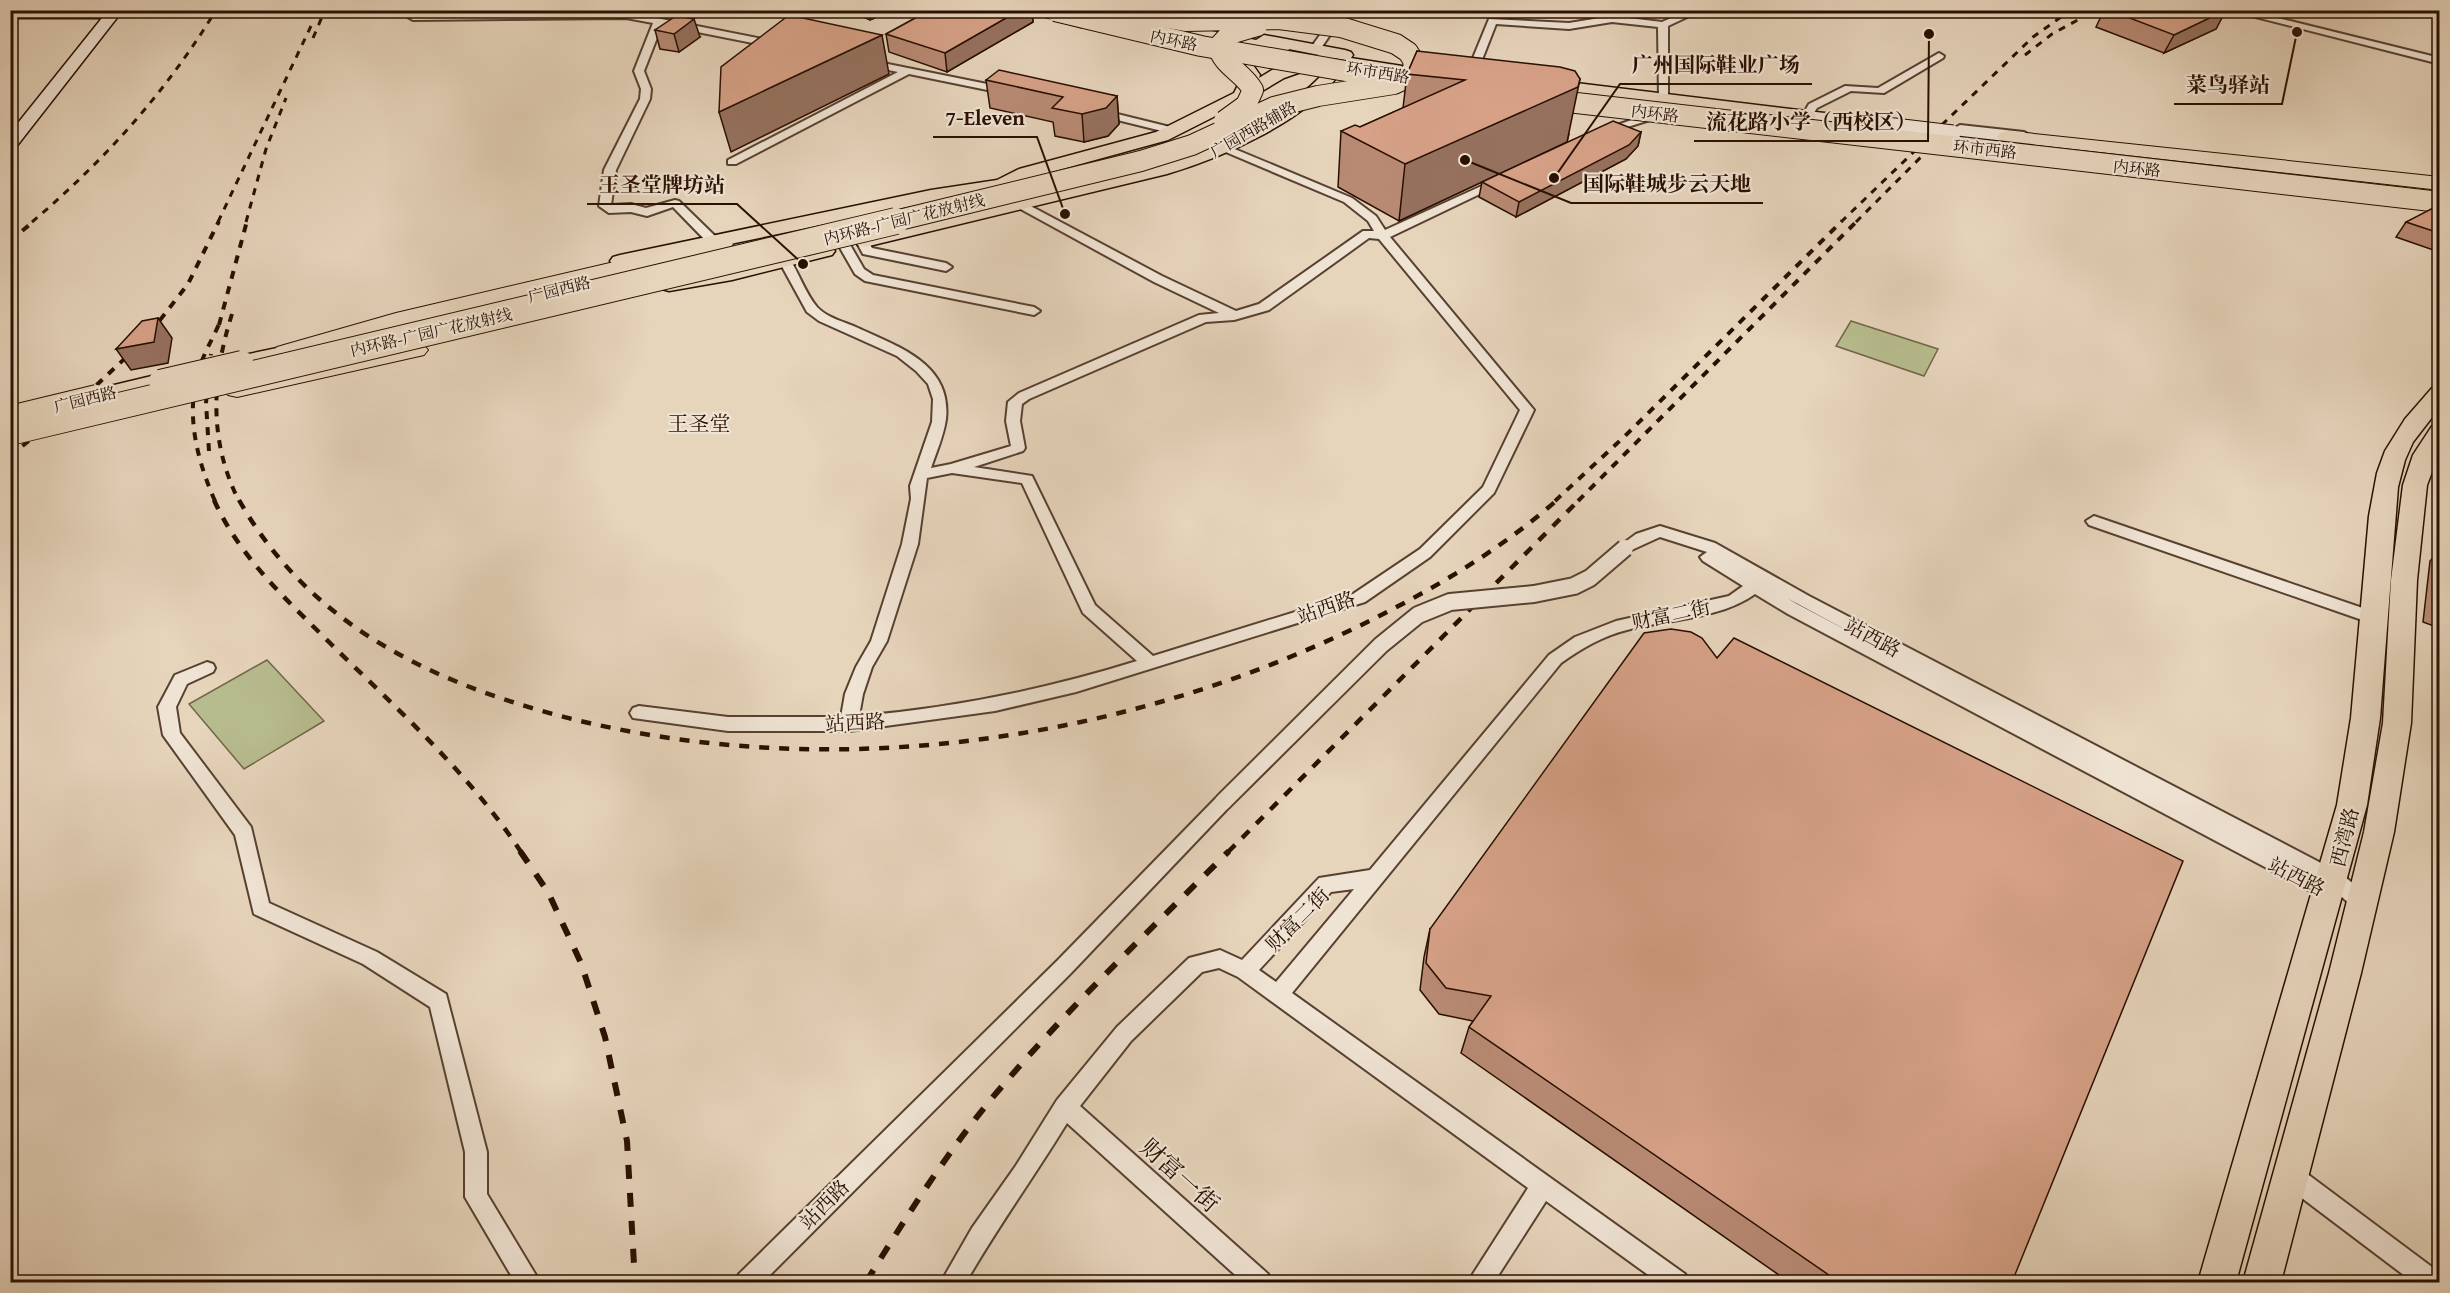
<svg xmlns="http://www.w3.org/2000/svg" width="2450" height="1293" viewBox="0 0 2450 1293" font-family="'Gentium Book Plus','Noto Serif SC',serif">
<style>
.green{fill:#b7bc8e;stroke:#706648;stroke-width:1.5}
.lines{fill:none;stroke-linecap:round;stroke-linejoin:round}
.street-casing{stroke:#584030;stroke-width:4}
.secondary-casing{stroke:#290f01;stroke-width:3}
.primary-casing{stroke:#290f01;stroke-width:3}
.highway-casing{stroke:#290f01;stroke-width:2}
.street{fill:#efe3d3;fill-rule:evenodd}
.secondary{fill:#efe3d3;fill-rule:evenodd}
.primary{fill:#e6d4bb;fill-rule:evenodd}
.highway{fill:#e6d4bb;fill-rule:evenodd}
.rail-far3{stroke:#290f01;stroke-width:3;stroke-dasharray:7 7;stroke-linecap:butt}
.rail-far2{stroke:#290f01;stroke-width:4;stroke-dasharray:8 8;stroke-linecap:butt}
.rail-far1{stroke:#290f01;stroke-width:4.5;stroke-dasharray:10 10;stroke-linecap:butt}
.rail{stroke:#290f01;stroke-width:6;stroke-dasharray:14 14;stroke-linecap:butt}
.street-bridge-casing{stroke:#584030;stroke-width:20;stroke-linecap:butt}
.secondary-bridge-casing{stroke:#290f01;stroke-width:17;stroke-linecap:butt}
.primary-bridge-casing{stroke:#290f01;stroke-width:24;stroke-linecap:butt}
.highway-bridge-far1-casing{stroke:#290f01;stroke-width:22;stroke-linecap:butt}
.highway-bridge-casing{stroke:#290f01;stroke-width:28;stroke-linecap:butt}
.street-bridge{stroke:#efe3d3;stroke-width:16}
.secondary-bridge{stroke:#efe3d3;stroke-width:15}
.primary-bridge{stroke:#e6d4bb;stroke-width:22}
.highway-bridge-far1{stroke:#e6d4bb;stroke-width:20}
.highway-bridge{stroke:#e6d4bb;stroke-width:26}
.wall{fill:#b88a74;stroke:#290f01;stroke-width:1.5}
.shaded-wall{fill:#96715e;stroke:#290f01;stroke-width:1.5}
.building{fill:#d6a187;stroke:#290f01;stroke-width:1.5}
.labels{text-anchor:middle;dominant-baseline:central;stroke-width:4.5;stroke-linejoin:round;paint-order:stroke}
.far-street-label{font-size:16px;fill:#290f01;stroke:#efe3d3}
.street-label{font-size:20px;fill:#290f01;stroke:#efe3d3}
.neighbourhood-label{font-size:21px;fill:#290f01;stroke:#efe3d3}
.near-street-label{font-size:24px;fill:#290f01;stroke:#efe3d3}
.leader{fill:none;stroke:#290f01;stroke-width:2}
.callout-dot{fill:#290f01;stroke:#efe3d3;stroke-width:2}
.callout-label{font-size:21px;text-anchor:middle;font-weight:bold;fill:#290f01;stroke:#efe3d3;stroke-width:4.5;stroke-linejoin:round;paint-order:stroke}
</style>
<rect width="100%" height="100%" fill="#e6d4bb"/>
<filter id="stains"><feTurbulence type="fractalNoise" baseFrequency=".00333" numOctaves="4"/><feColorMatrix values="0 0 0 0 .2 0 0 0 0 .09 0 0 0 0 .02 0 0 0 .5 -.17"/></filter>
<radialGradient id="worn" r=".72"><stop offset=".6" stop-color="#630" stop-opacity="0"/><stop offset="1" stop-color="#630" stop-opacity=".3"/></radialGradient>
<!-- green -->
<g class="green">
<polygon points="1851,321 1938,349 1924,376 1836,346"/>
<polygon points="267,660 324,721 244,769 189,704"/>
</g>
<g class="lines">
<!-- street casing -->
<g class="street-casing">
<g id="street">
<polygon points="1338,10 1347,10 1319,51 1311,51 1310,49"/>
<polygon points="1689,10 1702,10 1668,26 1668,101 1659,99 1658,27 1612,22 1569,29 1496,24 1476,75 1471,78 1466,75 1489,19 1569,23 1612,16 1662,22"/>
<polygon points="2228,10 2246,10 2440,58 2440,64"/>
<polygon points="626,12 778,42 783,45 778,48 662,25 644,71 651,89 650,99 616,170 611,205 631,204 646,208 675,200 679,201 716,237 716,243 708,243 673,207 647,216 631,212 609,213 599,206 604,170 640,99 641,89 634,71 653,23 626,18 413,20 408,17 413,14"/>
<polygon points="1939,53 1944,56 1943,58 1884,93 1851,91 1817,108 1814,113 1826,115 1826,119 1807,119 1802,116 1809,104 1845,86 1878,88"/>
<polygon points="868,60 1007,88 1012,91 1007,94 909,74 736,164 728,164 728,160 898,72 864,65 864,61"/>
<polygon points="1097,109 1178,129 1179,131 1174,134 1093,114 1092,112"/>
<polygon points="1649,114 1653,115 1653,119 1602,135 1597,132"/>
<polygon points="1960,125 2024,132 2029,135 2024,138 1956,130 1955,128"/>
<path d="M1225 145 1352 198 1376 216 1385 230 1497 179H1505L1507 181 1390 237 1534 410 1494 493 1430 557 1365 602 1076 692 995 711 849 731H728L633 718 630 713 633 708 639 706 728 717H841L845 694 856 667 871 641 902 544 911 499 910 486 932 422 933 399 928 384 916 371 897 356 819 321 807 312 779 261 781 258H789C799 273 805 293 817 307 827 318 845 322 858 328 899 347 952 364 946 419 944 435 936 453 931 468L951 464 1011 446 1006 421 1008 402 1019 393 1199 315 1219 313 1154 282 1015 206V202H1023L1162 276 1236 311 1259 304 1363 231H1374L1368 221 1344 202 1221 150 1219 148ZM1369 238 1379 239 1520 410 1483 487 1420 549 1353 594 1153 656 1095 605 1032 476 974 467 1023 451 1025 448 1020 421 1022 404 1029 399 1206 322 1234 320 1269 310ZM952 473 1022 483 1083 613 1137 661C1047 689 954 708 859 716L863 694 872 667 887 641 918 544 927 478Z"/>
<polygon points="862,237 866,238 872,248 946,263 952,267 946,271 863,254 856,241"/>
<polygon points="845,242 849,243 864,269 873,275 1034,307 1040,311 1034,315 865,281 855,274 839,246"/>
<polygon points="2094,516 2380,614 2382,618 2380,622 2368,622 2089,525 2086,521"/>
<path d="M1660 526 1715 543 1809 596 2340 873 2370 897 2373 903 2370 909C2358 913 2351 905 2342 897L2334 902 2327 900 1788 614 1755 594C1720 619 1668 619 1627 630 1602 636 1581 649 1561 663L1292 993 1685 1274 1689 1282H1658L1546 1201 1494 1282H1469L1473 1274 1528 1188 1238 977 1219 968 1202 972 1131 1041 1080 1106 1268 1274 1272 1282H1243L1067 1123C1034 1177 997 1228 966 1282H941L972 1228 1015 1167 1057 1100 1117 1027 1189 958 1220 950 1242 960 1319 878 1370 870 1549 655 1575 637 1616 621 1729 596 1743 586 1703 561 1700 557 1707 552 1660 537 1625 553 1620 552 1617 548 1636 534ZM1787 598 1797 604 1861 638ZM1354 889 1276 982 1259 970 1331 892Z"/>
<polygon points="207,662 213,664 215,668 213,672 187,684 176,707 180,733 251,827 269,903 377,952 446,994 487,1152 487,1194 540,1282 515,1282 465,1197 465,1152 430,1007 363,964 254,914 235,835 163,735 158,707 175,675"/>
<polygon points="1223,795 1229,797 1232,802 1229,807 1071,973 763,1282 735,1282 739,1274 1057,961 1217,797"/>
<polygon points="2290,1164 2298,1167 2440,1273 2440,1282 2413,1282 2282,1183 2279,1175 2282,1167"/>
</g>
</g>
<!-- secondary casing -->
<g class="secondary-casing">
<g id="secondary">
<polygon points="10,10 123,10 16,147 10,149 10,133 102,18 10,18"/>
<polygon points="1807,111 1886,120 1894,125 1886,130 1802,119 1799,116"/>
<polygon points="1953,128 2028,136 2036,141 2028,146 1947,136 1945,133 1947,130"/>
</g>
</g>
<!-- primary casing -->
<g class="primary-casing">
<g id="primary">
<polygon points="1032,10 1058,10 1087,19 1089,22 1081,27 1033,13"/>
<path d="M1142 17 1256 40 1264 35 1345 50 1351 52 1353 55 1351 58 1434 71 1442 76 1434 81 1351 68 1345 67 1343 63 1345 60 1333 58 1341 71C1310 120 1221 158 1167 174L865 247 858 245 855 241 858 237 1155 166C1214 148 1277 121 1321 76L1325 71 1321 65 1284 78 1247 100 1168 140 1033 177 1009 189 931 202 620 267 613 265 610 261 613 257 620 255 931 190 997 180 1019 169 1156 132 1234 93 1243 75 1239 69 1241 65H1253L1260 75 1259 78 1272 70 1319 55 1289 49 1287 53 1281 55 1136 25 1134 22Z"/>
<polygon points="1543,79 1807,111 1813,112 1816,116 1813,120 1807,121 1537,88 1535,84 1537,80"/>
<polygon points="825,245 832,247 835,251 832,255 732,280 669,291 662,289 659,285 662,281 669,279 732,268"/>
<polygon points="311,341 319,342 322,347 319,352 242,369 234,367 231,362 234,357"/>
<polygon points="160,374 168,376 171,381 168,386 97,403 89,401 86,396 89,391"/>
<polygon points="2440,386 2440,407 2413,442 2405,460 2398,487 2380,718 2367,805 2236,1282 2198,1282 2337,805 2351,718 2369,516 2377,473 2385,451 2405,419 2432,388"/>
<polygon points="2440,424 2440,451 2427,485 2417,580 2411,723 2394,832 2361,973 2281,1282 2243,1282 2329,973 2364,832 2383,723 2391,580 2403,485 2413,455 2432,426"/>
</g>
</g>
<!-- highway casing -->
<g class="highway-casing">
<g id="highway">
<polygon points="2007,131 2440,177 2440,190 2000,141 1997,137 2000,133"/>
<polygon points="721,237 729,239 733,244 729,249 403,326 286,360 277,357 273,352 277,347 396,313"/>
<polygon points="415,342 424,345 428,350 424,355 237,397 228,395 224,389 228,383 237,381"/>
</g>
</g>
<!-- street -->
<use href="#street" class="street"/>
<!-- secondary -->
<use href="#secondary" class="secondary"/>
<!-- primary -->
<use href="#primary" class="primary"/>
<!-- highway -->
<use href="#highway" class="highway"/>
<!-- rail-far3 -->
<g class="rail-far3">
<polyline points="313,38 325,10"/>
<polyline points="2025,55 2052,34 2096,10"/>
<path d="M32 222C104 161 167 91 216 10"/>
<polyline points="218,222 311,26"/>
<polyline points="246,222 266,149 286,98"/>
<polyline points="1841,222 2033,37 2071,10"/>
<polyline points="1856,222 1946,132"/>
</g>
<!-- rail-far2 -->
<g class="rail-far2">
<polyline points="10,241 34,221"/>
<path d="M232 314C212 377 208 440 239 501"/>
<polyline points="219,325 247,221"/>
<polyline points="150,333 188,284 219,221"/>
<polyline points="209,451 206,403 211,354"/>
<polyline points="10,456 87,394 136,348"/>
<path d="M215 501C197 460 185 414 199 369 204 353 213 338 220 322"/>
<polyline points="1555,501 1625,436 1842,221"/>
<polyline points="1578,501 1857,221"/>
</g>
<!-- rail-far1 -->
<g class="rail-far1">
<path d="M214 500C240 558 287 600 331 644 398 710 469 773 521 852"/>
<path d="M239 500C305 617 416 675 542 711 819 789 1133 744 1387 612 1447 581 1506 545 1557 500"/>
<polyline points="1228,852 1579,500"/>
</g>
<!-- rail -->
<g class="rail">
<polyline points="520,851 548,892 581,963 605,1037 627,1141 635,1282"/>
<path d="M866 1282C907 1216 948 1150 998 1091 1070 1006 1151 929 1229 851"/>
</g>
<!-- street-bridge casing -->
<g class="street-bridge-casing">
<polyline id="street-bridge" points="1223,802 1381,645 1418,615 1450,602 1534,594 1574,586 1590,578 1625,548"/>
</g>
<!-- secondary-bridge casing -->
<g class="secondary-bridge-casing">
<polyline id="secondary-bridge" points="1886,125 1953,133"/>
</g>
<!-- primary-bridge casing -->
<g class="primary-bridge-casing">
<g id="primary-bridge">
<polyline points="160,381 242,362"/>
<polyline points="10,417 97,396"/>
</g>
</g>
<!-- highway-bridge-far1 casing -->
<g class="highway-bridge-far1-casing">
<g id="highway-bridge-far1">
<polyline points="1055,11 1201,46 1380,77"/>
<polyline points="1533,98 2440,202"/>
<path d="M1224 121 1246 105 1253 90C1244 73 1223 66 1218 47L1230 34 1257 26"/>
<polyline points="891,222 1141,161 1192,145 1274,107 1318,96 1394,84 1407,78 1414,68 1413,60 1408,52 1396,44 1341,27 1279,19 1185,21 1123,10"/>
</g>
</g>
<!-- highway-bridge casing -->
<g class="highway-bridge-casing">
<polyline id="highway-bridge" points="10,432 896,221"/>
</g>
<!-- street-bridge -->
<use href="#street-bridge" class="street-bridge"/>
<!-- secondary-bridge -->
<use href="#secondary-bridge" class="secondary-bridge"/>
<!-- primary-bridge -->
<use href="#primary-bridge" class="primary-bridge"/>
<!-- highway-bridge-far1 -->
<use href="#highway-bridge-far1" class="highway-bridge-far1"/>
<!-- highway-bridge -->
<use href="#highway-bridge" class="highway-bridge"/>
</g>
<!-- wall -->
<g class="wall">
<polygon points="846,10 893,10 870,20"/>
<polygon points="930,10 1032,10 1033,22 947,72 889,52 886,34"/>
<polygon points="2104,10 2226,10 2216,29 2164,53 2096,27"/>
<polygon points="655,30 700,37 679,52 660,49"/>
<polygon points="1417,51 1569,134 1567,142 1641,132 1638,146 1626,159 1516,217 1479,197 1482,182 1399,221 1338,187 1341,131 1360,127 1403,108 1407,74"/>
<polygon points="986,80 1117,96 1119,124 1108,136 1084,142 1055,136 1053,122 990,108"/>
<polygon points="2439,207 2439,252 2396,237 2406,222"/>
<polygon points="2439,551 2439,628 2423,622 2430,561"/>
<polygon points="1430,929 2012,1282 1789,1282 1461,1053 1469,1027 1473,1021 1439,1014 1420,990 1424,957"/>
</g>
<!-- shaded-wall -->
<g class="shaded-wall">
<polygon points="868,10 893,10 870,20"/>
<polygon points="1020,10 1032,10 1033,22 947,72 945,53"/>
<polygon points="2226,10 2216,29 2164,53 2174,35"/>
<polygon points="694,19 700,37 679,52 674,34"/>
<polygon points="882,35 889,74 731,152 719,112"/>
<polygon points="1580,79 1567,142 1399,221 1405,164"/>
<polygon points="1117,96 1119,124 1108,136 1084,142 1082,114"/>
<polygon points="1641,132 1638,146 1626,159 1516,217 1519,202"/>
<polygon points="158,318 172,338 168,363 131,370 116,349"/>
</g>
<!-- building -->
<g class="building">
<polygon points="930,10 1020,10 945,53 886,34"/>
<polygon points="2109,10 2226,10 2174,35"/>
<polygon points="789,15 882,35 719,112 721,67"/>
<polygon points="676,16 694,19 674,34 655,30"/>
<polygon points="1417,51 1560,67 1575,71 1580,79 1578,87 1405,164 1341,131 1355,125 1360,127 1465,80 1407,74"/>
<polygon points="999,70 1117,96 1106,108 1082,114 1052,108 1063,97 986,80"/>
<polygon points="1613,121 1641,132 1629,145 1519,202 1482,182"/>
<polygon points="2435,207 2439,207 2439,233 2406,222"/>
<polygon points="158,318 154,342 116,349 142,321"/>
<polygon points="1671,629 1691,632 1702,638 1717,658 1734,638 2183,861 2012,1282 1839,1282 1469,1027 1491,996 1446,988 1426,963 1430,929 1644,633"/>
</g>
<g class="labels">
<!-- far-street labels -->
<g class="far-street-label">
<text transform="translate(1174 40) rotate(12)">内环路</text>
<text transform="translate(1378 72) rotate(9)">环市西路</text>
<text transform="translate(1655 113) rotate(7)">内环路</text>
<text transform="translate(1253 129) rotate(-30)">广园西路辅路</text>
<text transform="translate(1985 149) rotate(6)">环市西路</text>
<text transform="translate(2137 168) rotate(6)">内环路</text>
<text transform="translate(904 219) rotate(-14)">内环路-广园广花放射线</text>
<text transform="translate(559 289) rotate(-14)">广园西路</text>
<text transform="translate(431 332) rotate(-13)">内环路-广园广花放射线</text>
<text transform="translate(85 399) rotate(-14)">广园西路</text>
</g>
<!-- street labels -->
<g class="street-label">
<text transform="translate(1326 607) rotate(-19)">站西路</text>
<text transform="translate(1671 614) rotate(-12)">财富二街</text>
<text transform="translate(1873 637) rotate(28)">站西路</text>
<text transform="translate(855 722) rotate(-3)">站西路</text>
<text transform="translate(2344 837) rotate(-76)">西湾路</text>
<text transform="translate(2297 876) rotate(27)">站西路</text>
<text transform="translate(1297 919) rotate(-45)">财富二街</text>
<text transform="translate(824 1204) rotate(-45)">站西路</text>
</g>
<!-- neighbourhood labels -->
<g class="neighbourhood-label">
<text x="699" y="423">王圣堂</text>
</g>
<!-- near-street labels -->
<g class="near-street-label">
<text transform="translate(1180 1175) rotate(42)">财富一街</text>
</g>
</g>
<!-- callouts -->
<path class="leader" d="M1554 178L1620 84H1812M2297 32L2282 104H2174M1065 214L1037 137H933M1929 34L1928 141H1694M1465 160L1571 203H1763M803 264L737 204H587"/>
<g class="callout-dot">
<circle cx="1554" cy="178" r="6"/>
<circle cx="2297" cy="32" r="6"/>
<circle cx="1065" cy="214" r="6"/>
<circle cx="1929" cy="34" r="6"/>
<circle cx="1465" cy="160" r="6"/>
<circle cx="803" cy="264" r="6"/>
</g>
<g class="callout-label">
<text x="1716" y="72">广州国际鞋业广场</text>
<text x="2228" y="92">菜鸟驿站</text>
<text x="985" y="125">7-Eleven</text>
<text x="1811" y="129">流花路小学（西校区）</text>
<text x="1667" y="191">国际鞋城步云天地</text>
<text x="662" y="192">王圣堂牌坊站</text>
</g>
<!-- margin -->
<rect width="2450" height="1293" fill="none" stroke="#e6d4bb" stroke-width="36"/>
<rect x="12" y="12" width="2426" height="1269" fill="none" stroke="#290f01" stroke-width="3"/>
<rect x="18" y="18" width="2414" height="1257" fill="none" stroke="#290f01" stroke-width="1.5"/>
<rect width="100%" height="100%" filter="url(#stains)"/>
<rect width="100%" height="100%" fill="url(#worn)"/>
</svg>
